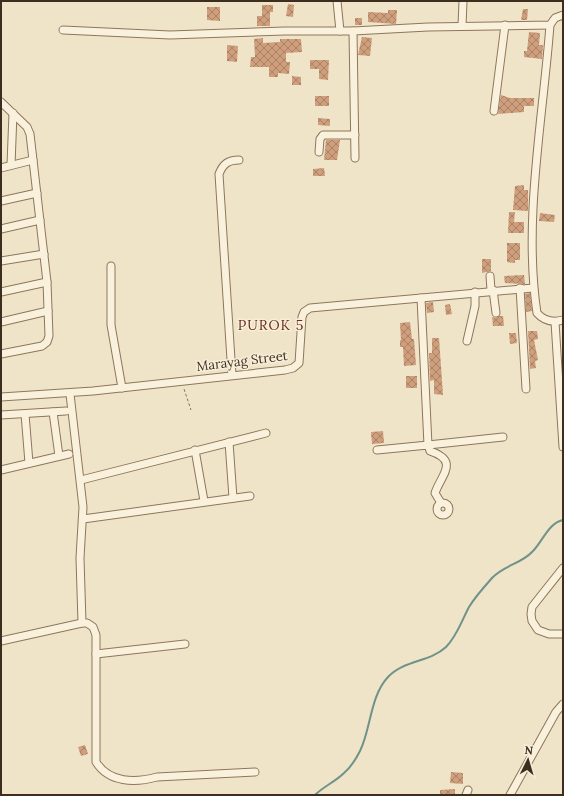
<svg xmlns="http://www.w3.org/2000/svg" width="564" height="796" viewBox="0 0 564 796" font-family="Lora,serif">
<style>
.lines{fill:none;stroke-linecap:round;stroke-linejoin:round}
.stream{stroke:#6f938a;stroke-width:2}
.building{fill:url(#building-cross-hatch)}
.minor-casing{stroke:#8d765c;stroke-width:9}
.path{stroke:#8d765c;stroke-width:1;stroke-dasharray:3 2;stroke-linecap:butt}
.minor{stroke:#faf1dc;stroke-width:7}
.labels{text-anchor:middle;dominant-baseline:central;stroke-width:3;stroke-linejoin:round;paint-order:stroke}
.street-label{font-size:13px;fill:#3d2e20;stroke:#f7eed8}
.neighbourhood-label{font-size:14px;letter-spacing:1px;fill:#6b2e1e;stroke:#f7eed8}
</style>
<defs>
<pattern id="building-cross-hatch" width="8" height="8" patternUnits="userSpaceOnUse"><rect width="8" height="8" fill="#cf9f7d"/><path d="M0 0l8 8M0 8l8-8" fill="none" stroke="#a98266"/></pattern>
</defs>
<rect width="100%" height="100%" fill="#f0e4c8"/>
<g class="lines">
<!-- stream -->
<path class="stream" d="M315 795C324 786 335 782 344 773 351 767 356 759 360 751 371 729 370 696 388 677 404 660 430 662 446 647 457 636 462 620 469 607 475 597 484 587 492 578 504 565 521 564 532 552 542 543 548 523 563 520"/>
</g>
<!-- building -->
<g class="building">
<polygon points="288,4 294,5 293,17 286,16"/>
<polygon points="262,5 273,5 273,12 270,12 270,26 257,26 257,16 262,16"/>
<polygon points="207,7 220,7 220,21 207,20"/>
<polygon points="523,9 528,9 527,20 521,20"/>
<polygon points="388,10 397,10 396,24 368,22 368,12 388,13"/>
<rect x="355" y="18" width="7" height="7"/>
<polygon points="529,32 540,33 539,45 543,45 542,59 524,57 524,51 527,51"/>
<polygon points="362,37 372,38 370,56 358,55"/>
<polygon points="263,38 263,43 280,42 280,39 301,39 302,52 286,53 286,62 290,62 289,74 278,73 278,77 269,77 269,67 250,67 251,57 255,57 254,39"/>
<polygon points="227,45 238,46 237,62 227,61"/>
<polygon points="310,60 329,60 328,80 319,79 319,69 310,69"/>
<polygon points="292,76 301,77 301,85 292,85"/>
<polygon points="501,95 510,98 534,98 534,106 524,106 524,112 498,114"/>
<rect x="315" y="96" width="14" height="10"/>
<polygon points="318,118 330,119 330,126 318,125"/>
<polygon points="326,140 340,140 337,160 324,160"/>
<polygon points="324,168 325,176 313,176 313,169"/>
<polygon points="524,185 524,190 528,190 528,211 513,210 515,186"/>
<polygon points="509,212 515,212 514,222 524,222 524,233 508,233"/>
<polygon points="540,213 555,215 554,222 539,221"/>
<polygon points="507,243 520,243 520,260 515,260 515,263 507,262"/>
<polygon points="482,259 491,259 491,271 482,273"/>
<polygon points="524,275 525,284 505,283 504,276"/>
<polygon points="530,293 532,311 526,312 525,294"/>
<polygon points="433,302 434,312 427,313 426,303"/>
<polygon points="450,304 452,314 446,315 445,305"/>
<polygon points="500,316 503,316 504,326 493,326 492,317 496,318"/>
<polygon points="410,322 412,339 414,339 416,365 404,366 403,347 400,347 400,340 401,340 400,323"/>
<polygon points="528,331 537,331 538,339 534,340 538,360 535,361 536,368 530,369"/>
<polygon points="509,333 516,333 517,343 510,344"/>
<polygon points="432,338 439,338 443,395 434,394 434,380 430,381 429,353 432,353"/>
<rect x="406" y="376" width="11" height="12"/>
<polygon points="383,431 384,443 372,444 371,432"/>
<polygon points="85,745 88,754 81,756 78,747"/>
<polygon points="451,772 463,773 463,784 450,783"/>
<polygon points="455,789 455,795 440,795 440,790"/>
</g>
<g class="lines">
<!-- minor casing -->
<g class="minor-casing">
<g id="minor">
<polyline points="337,1 340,31"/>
<path d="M550 25C543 119 523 220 537 313 544 321 552 323 563 320"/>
<polyline points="462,26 463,1"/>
<polyline points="63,30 170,35 285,31 353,31 428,27 550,25 555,18 563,15"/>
<polyline points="353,31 355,158"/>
<polyline points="1,102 27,127 30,134 47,282 49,336 47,342 42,346 1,354"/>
<polyline points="494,111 505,25"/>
<polyline points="319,152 320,139 323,135 355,135"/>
<polyline points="11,165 13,113"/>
<polyline points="1,168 33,160"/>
<polyline points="1,201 37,193"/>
<polyline points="1,229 40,220"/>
<polyline points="1,261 44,254"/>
<polyline points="111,266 111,325 122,388"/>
<polyline points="490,276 491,290"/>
<polyline points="520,288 526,389"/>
<polyline points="493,290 496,313"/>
<polyline points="1,292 47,282"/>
<polyline points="421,298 428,445 503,437"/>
<polyline points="1,322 48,311"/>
<polyline points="555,322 563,447"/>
<polyline points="467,341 475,306 475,292"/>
<path d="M232 375 219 174C223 164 228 160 239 160"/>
<polyline points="70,394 83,507 80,558 82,623"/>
<polyline points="1,397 93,391 285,370 293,368 299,363 302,317 304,312 310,308 533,288"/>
<polyline points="53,412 59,456"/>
<polyline points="25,414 29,463"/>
<polyline points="1,415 66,411"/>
<polyline points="229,442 233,498"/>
<polyline points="195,450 204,501"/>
<path d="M377 450 428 445 430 451C460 461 441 475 435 493L441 503"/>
<polyline points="1,470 69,454"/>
<polyline points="81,480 266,433"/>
<circle cx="443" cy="509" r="6"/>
<polyline points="83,519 250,496"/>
<polyline points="563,568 532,607 531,614 532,621 538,630 549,634 563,634"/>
<path d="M1 641 82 623H87L93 627 96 635V762C109 783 135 783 157 777L255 772"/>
<polyline points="96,654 185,644"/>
<polyline points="466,795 468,790"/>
<polyline points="510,795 556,712 563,704"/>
</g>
</g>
<!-- path -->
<polyline class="path" points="184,389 191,410"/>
<!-- minor -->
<use href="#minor" class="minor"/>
</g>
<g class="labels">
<!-- street labels -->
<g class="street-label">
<text transform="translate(242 361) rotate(-7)">Marayag Street</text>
</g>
<!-- neighbourhood labels -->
<g class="neighbourhood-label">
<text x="271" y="325">PUROK 5</text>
</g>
</g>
<!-- border -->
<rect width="564" height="796" fill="none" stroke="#3d2e20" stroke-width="4"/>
<!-- north arrow -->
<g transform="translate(528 760) rotate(5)" stroke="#f7eed8" stroke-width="3" paint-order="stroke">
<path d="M0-3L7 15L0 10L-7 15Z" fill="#3d2e20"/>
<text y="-6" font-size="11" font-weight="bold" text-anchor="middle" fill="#3d2e20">N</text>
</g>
</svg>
